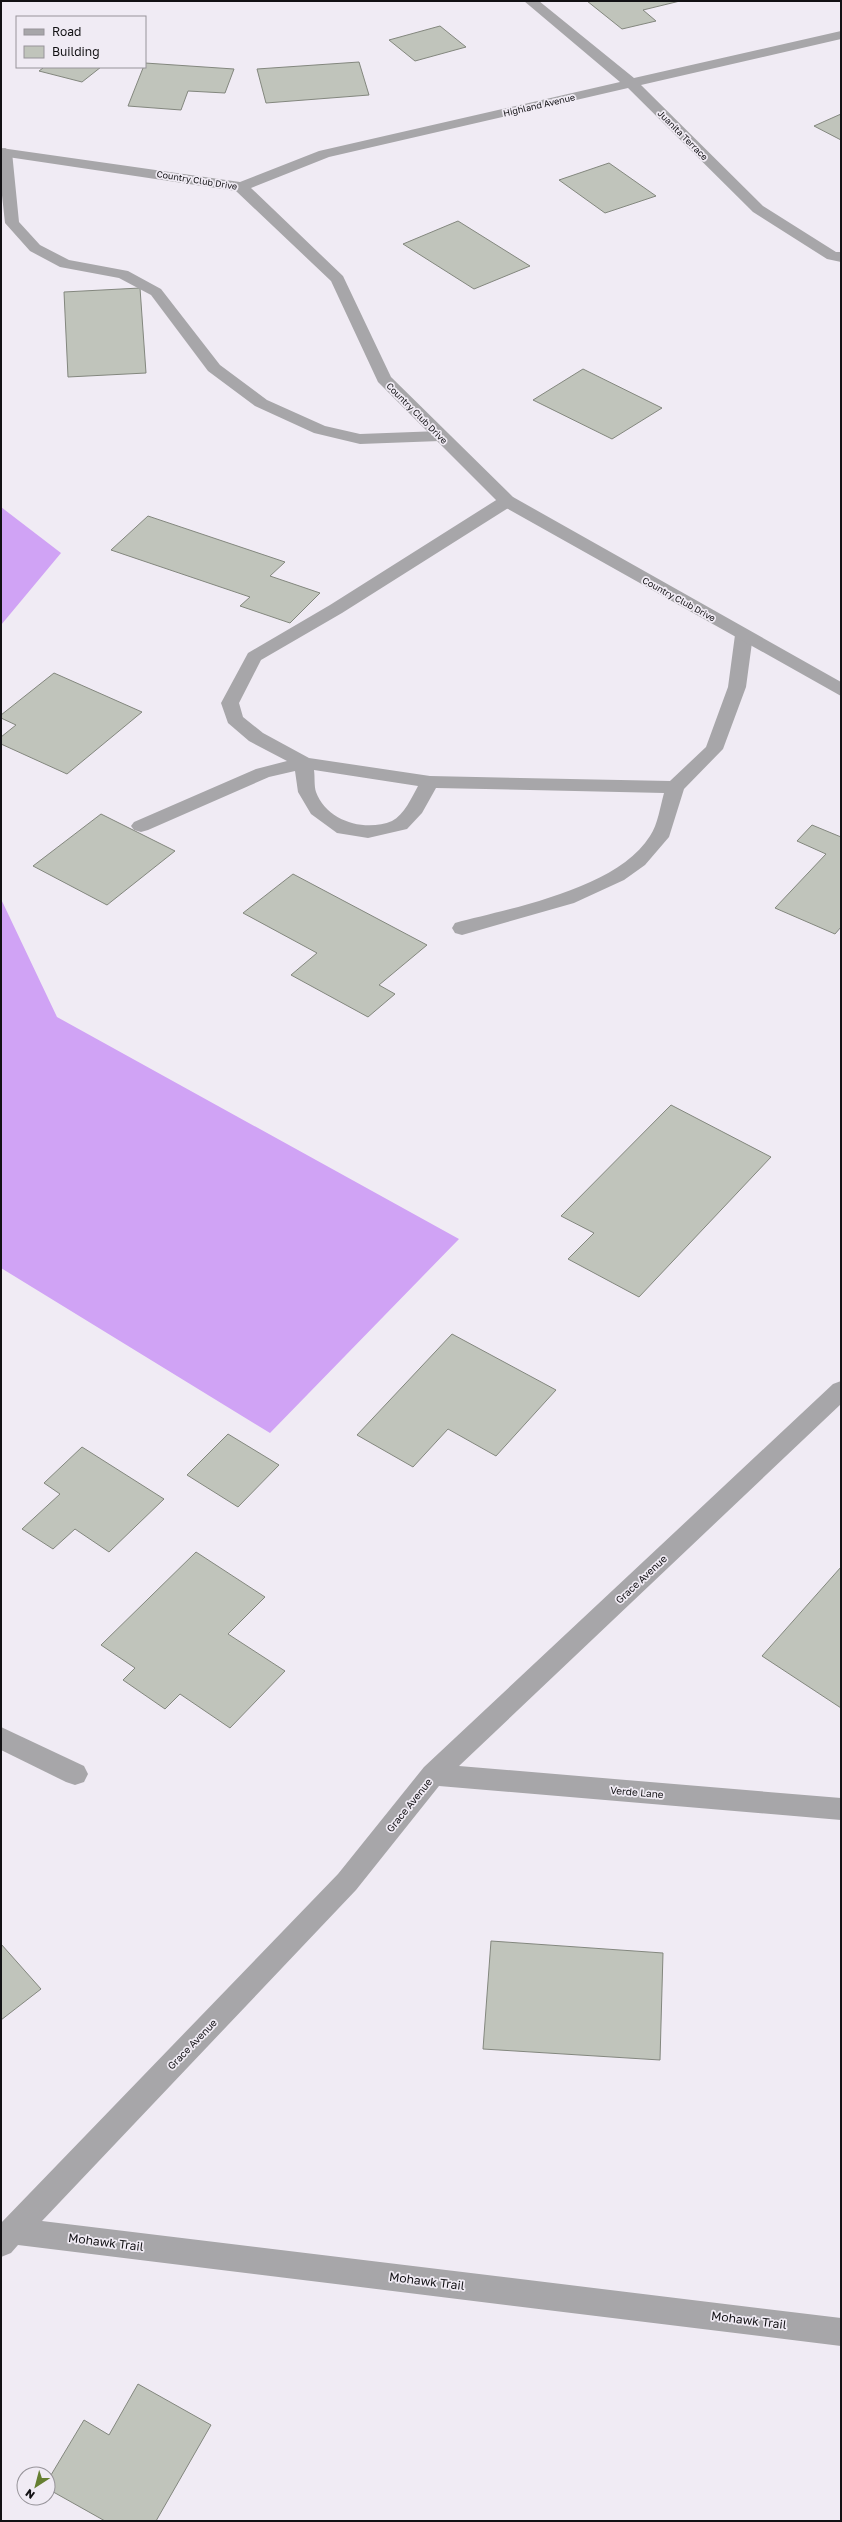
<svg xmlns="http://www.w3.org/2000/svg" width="842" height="2522" viewBox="0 0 842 2522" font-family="'Golos Text',sans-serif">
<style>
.forest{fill:#d0a3f5}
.building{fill:#c0c4bb;stroke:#83877e}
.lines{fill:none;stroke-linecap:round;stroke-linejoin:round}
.lane{fill:#a7a6a9;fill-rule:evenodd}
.street{fill:#a7a6a9;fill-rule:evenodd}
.labels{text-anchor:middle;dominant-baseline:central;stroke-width:3.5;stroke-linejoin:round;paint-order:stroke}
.far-street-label{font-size:9px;fill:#121114;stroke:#f0ebf4}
.street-label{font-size:10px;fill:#121114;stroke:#f0ebf4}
.near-street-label{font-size:12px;fill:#121114;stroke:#f0ebf4}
</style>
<rect width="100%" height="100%" fill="#f0ebf4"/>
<!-- forest -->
<g class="forest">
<polygon points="1,507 61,553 1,625"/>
<polygon points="1,899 57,1017 459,1239 270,1433 1,1268"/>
</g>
<!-- building -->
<g class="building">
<polygon points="587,1 680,1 643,10 656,21 622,29"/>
<polygon points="440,26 466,47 415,61 389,40"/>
<polygon points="359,62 369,95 266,103 257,69"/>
<polygon points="145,63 234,69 225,93 188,91 181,110 128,106"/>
<polygon points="39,67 101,67 82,82 39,71 43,68"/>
<polygon points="841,114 841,140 814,126"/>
<polygon points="609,163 656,196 605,213 559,180"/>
<polygon points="458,221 530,266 474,289 403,244"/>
<polygon points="140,288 146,373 68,377 64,292"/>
<polygon points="583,369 662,408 612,439 533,400"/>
<polygon points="148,516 285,562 270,576 320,593 290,623 240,606 250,597 111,550"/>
<polygon points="54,673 142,712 67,774 1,744 1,737 16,725 1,718 1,715"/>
<polygon points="101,814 175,851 107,905 33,866"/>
<polygon points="812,825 841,837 841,927 835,934 775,908 826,854 797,841"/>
<polygon points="293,874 427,945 379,985 395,994 368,1017 291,975 317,953 243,913"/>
<polygon points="671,1105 771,1157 639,1297 568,1259 594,1233 561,1216"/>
<polygon points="452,1334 556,1390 496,1456 448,1429 413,1467 357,1435"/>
<polygon points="228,1434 279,1465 238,1507 187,1475"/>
<polygon points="82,1447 164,1499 109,1552 75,1529 53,1549 22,1529 60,1494 44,1483"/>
<polygon points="196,1552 265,1597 228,1634 285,1671 230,1728 180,1694 165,1709 123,1680 135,1668 101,1645"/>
<polygon points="841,1567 841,1708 762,1656"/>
<polygon points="491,1941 663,1953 660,2060 483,2049"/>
<polygon points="1,1944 41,1989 1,2020"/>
<polygon points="138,2384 211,2425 156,2521 105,2521 48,2489 48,2480 84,2420 109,2435"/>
</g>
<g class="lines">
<!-- lane -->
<g class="lane">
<polygon points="5,148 12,152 19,222 40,245 69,260 128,271 161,289 220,365 267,400 325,426 360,434 440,431 448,436 440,441 360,444 314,433 255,406 208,371 151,295 119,278 60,267 30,251 5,223 1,186 1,149"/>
<path d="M507 496 513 497 515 501 513 505 342 613 261 660 239 703 243 717 263 733 309 758 430 776 670 781 706 747 728 687 735 635 738 631H750L753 635 746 687 723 749 684 789 669 837 645 865 624 880 574 903 462 935 455 933 452 928 455 923C511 908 617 889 650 836 658 824 660 807 664 793L436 788 422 813 407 829 368 838 337 833 311 814 298 792 295 771 269 777 148 830 141 832 134 830 131 826 134 822 256 769 287 761 249 741 228 723 221 703 248 653 330 605 501 497ZM314 770 418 786C412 797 404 815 392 821 366 832 327 822 316 792 314 786 315 777 314 770Z"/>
</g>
<!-- street -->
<g class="street">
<polygon points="524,1 539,1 634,78 841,31 841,39 641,85 763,206 836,252 841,252 841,262 827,259 753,212 628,88 329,157 251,188 343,276 391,377 513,497 841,682 841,696 501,505 378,382 331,281 236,191 1,156 1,148 240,182 319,151 620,82"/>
<polygon points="841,1381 841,1404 459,1766 841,1798 841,1820 439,1786 356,1890 42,2221 841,2318 841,2346 18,2245 11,2253 1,2257 1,2223 338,1874 424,1767 833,1384"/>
<polygon points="1,1727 84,1766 88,1774 84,1782 75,1785 66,1782 1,1750"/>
</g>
</g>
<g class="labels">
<!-- far-street labels -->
<g class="far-street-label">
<text transform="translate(539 105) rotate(-13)">Highland Avenue</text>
<text transform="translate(683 135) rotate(45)">Juanita Terrace</text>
<text transform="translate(197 180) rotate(9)">Country Club Drive</text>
<text transform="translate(417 413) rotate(45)">Country Club Drive</text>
<text transform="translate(679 599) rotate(29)">Country Club Drive</text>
</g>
<!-- street labels -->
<g class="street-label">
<text transform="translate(641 1579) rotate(-43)">Grace Avenue</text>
<text transform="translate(637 1792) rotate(5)">Verde Lane</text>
<text transform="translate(409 1805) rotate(-51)">Grace Avenue</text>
<text transform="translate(192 2044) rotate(-46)">Grace Avenue</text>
</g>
<!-- near-street labels -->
<g class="near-street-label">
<text transform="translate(106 2242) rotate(7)">Mohawk Trail</text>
<text transform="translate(427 2281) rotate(7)">Mohawk Trail</text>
<text transform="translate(749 2320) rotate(7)">Mohawk Trail</text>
</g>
</g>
<!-- border -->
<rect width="842" height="2522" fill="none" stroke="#121114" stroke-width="4"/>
<!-- legend -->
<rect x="16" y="16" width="130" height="52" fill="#f0ebf4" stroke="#97949a"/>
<rect x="24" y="29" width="20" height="6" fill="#a7a6a9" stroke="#97949a"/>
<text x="52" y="36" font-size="12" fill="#121114">Road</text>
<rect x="24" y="46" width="20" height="12" fill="#c0c4bb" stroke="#97949a"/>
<text x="52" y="56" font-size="12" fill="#121114">Building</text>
<!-- north arrow -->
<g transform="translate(36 2486) rotate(216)"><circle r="19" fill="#f0ebf4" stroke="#97949a"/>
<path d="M0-3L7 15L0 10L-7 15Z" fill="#667f32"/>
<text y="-6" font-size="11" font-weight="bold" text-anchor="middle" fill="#121114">N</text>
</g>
</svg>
